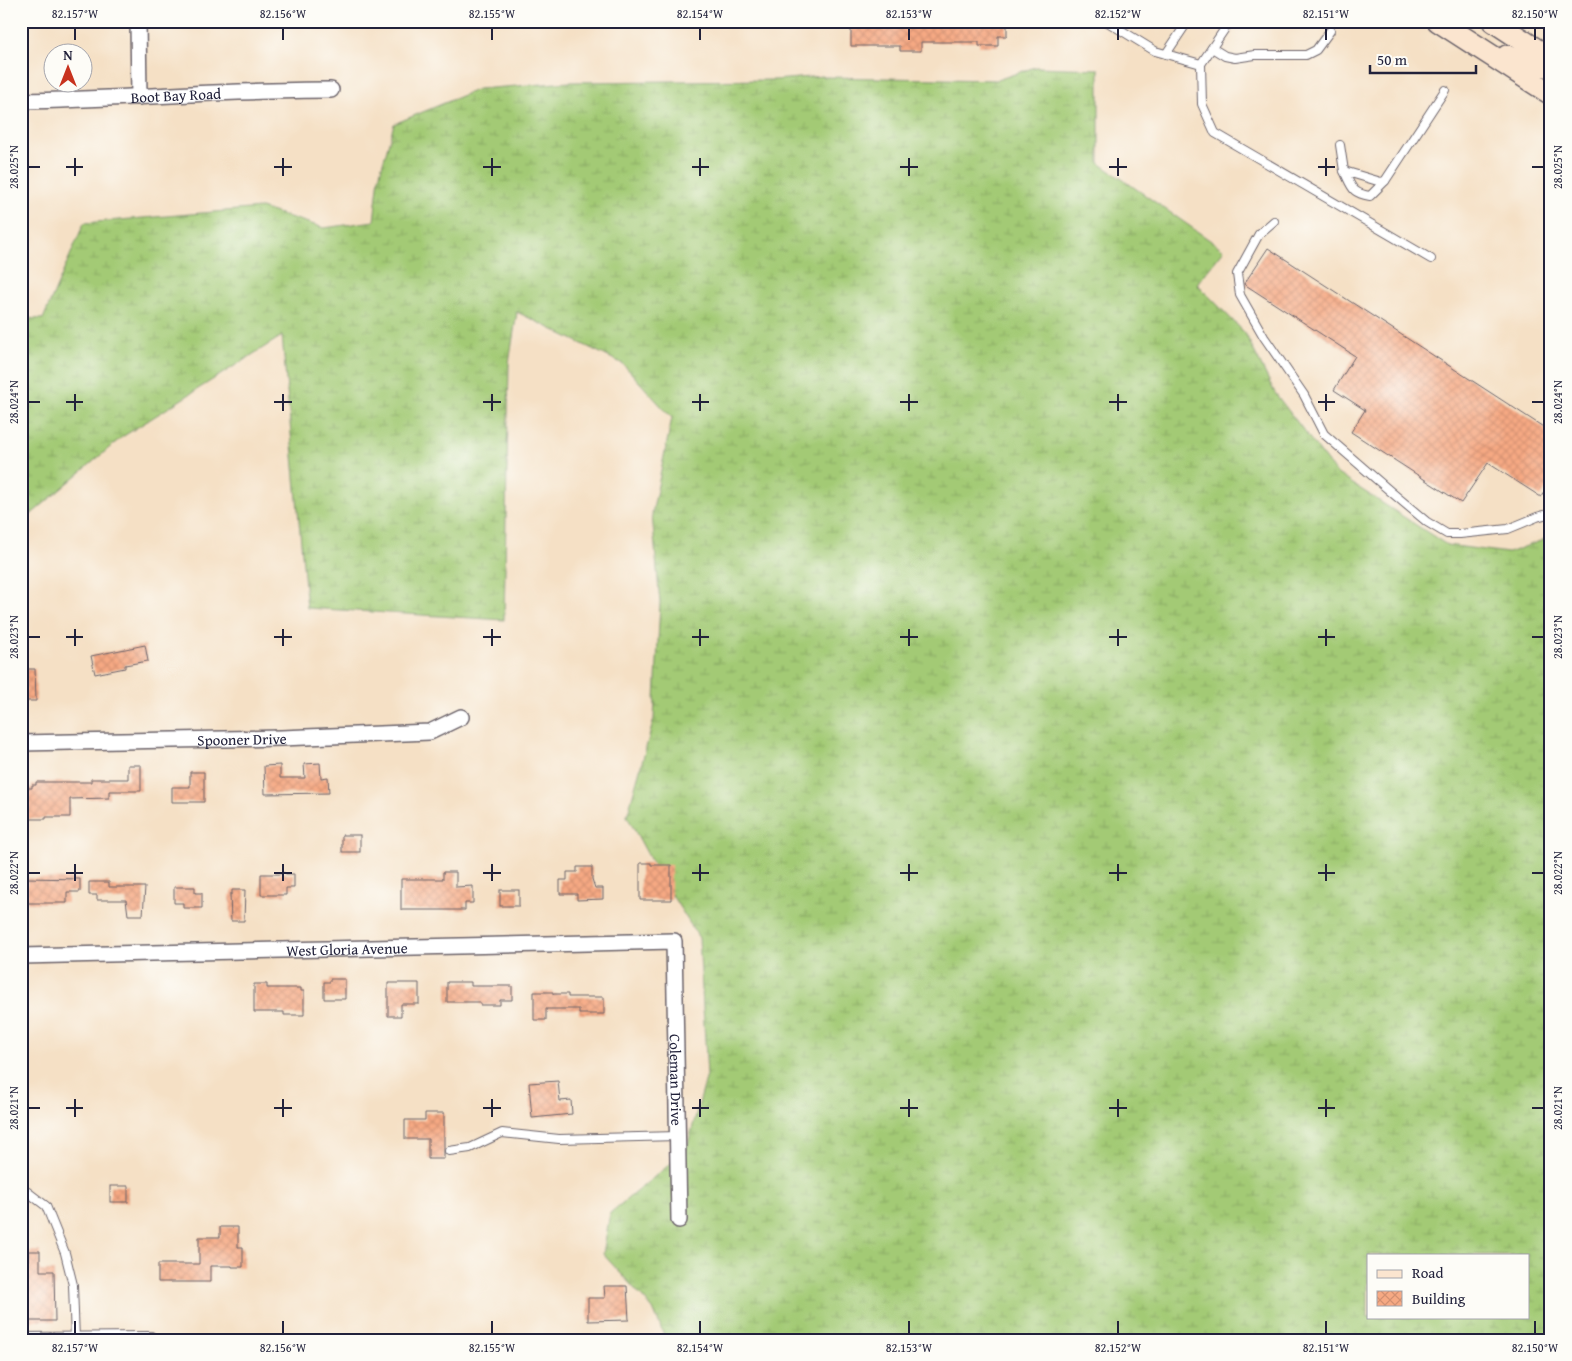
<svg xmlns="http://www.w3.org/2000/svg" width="1572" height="1361" viewBox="0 0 1572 1361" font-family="'Gentium Book Plus',serif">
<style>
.wetland{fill:url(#wetland-marsh);stroke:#627658;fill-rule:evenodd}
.building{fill:url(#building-cross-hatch)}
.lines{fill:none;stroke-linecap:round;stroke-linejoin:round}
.lane-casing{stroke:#6c646b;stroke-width:10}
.street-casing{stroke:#6c646b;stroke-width:18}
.secondary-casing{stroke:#6c646b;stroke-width:24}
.lane{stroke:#fff;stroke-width:8}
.street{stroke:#fff;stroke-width:15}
.secondary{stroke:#fbe5cf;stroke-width:21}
.ticks{fill:none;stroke:#22223b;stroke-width:2}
.labels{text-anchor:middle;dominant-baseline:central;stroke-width:5;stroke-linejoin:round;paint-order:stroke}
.street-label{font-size:15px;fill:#22223b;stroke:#fdfcf7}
.neatline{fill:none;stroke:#22223b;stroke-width:2}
.ticks-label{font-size:12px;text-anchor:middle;fill:#22223b}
</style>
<defs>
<pattern id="wetland-marsh" width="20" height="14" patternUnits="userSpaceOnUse" patternTransform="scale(1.25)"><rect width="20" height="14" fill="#a3ca75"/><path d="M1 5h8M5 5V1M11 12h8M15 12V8" fill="none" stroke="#8cad66"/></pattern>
<pattern id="building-cross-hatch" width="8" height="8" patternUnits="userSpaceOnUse" patternTransform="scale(1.25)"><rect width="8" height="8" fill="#f6a983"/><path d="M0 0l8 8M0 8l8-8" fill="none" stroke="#d39172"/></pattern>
</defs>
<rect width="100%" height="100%" fill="#fdfcf7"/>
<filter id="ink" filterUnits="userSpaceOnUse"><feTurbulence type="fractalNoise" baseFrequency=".02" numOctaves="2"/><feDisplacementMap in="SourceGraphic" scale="10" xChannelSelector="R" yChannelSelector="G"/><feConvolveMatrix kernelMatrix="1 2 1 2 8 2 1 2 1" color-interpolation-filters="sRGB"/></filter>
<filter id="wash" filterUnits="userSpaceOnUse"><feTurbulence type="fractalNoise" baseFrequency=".0096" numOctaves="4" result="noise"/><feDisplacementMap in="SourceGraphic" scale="20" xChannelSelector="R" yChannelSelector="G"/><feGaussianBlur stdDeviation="1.12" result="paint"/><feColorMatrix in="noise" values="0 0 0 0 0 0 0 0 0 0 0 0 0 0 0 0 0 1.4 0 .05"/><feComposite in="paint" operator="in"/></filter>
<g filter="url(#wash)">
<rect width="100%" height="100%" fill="#f5e0c5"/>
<!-- wetland -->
<path class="wetland" d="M1035 67 1099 69V163L1224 250 1197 284 1245 333 1275 393 1336 473 1447 545 1508 553 1551 537V1340H666L653 1309 603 1254 610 1213 686 1151 707 1075 699 938 656 870 627 816 654 719 660 603 652 514 672 418 623 364 517 312 509 363 504 620 307 608 282 336 122 437 21 523V318L43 319 84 223 261 208 324 228 374 221 379 177 394 124 478 89 570 82 775 80 823 76 824 77 997 80ZM1368 1255H1528V1317H1368Z"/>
<g id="blocks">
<!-- building -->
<g class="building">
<polygon points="851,21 1007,21 1007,36 998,36 998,46 979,46 979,42 921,42 921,51 900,51 900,46 851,46"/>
<polygon points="1268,248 1551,432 1551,481 1541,497 1488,463 1461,503 1351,432 1365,410 1334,390 1355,356 1244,284"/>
<polygon points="145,645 148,661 125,665 125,668 95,674 91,656"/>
<polygon points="21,669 35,669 36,701 22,701"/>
<polygon points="320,763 321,778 328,777 329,793 265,794 264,766 280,765 280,778 305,778 304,764"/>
<polygon points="128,765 141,765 141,791 109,791 109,798 70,799 70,817 46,817 46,819 27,819 27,788 32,788 32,785 36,785 36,782 91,782 91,779 128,779"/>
<polygon points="190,772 204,772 204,802 172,802 172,787 190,787"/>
<rect x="342" y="835" width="18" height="17"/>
<polygon points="640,863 651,863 651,865 671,865 671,900 640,900"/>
<polygon points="577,867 592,867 592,879 595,888 603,888 603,899 577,900 577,894 560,894 560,880 567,880 567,872 577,872"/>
<polygon points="283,872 286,874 294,874 294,888 286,888 286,895 261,895 261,874 281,874"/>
<polygon points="443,872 456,872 456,887 473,886 473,903 465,903 465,910 401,910 401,879 443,879"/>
<polygon points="27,878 80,879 80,892 67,892 67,903 27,903"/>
<polygon points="89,882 109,882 109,887 145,887 143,915 128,915 126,900 97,900 97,895 89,895"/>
<polygon points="174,887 195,887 195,893 202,893 202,908 183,908 183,903 174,903"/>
<polygon points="232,890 245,890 244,921 231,921 230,894 232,894"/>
<rect x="500" y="890" width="19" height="16"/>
<polygon points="330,979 345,979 345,999 324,999 324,982 330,982"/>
<polygon points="447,982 471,982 471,986 512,986 512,1000 500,1000 500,1005 480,1005 480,1002 447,1002"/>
<polygon points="388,983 419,983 419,1004 401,1004 401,1016 388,1016"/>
<polygon points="254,984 267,984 267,988 301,988 301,991 304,991 304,1015 284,1015 284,1012 254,1012"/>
<polygon points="534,992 553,992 553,994 568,994 568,997 604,997 604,1014 579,1014 579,1009 546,1009 546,1020 534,1020"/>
<polygon points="558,1081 560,1101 571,1100 572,1114 532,1118 529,1083"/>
<polygon points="425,1113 444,1113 444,1159 428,1159 428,1139 405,1139 405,1120 425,1120"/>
<rect x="110" y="1186" width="18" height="16"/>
<polygon points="220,1227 238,1227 238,1247 243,1247 243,1267 232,1267 232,1266 210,1266 210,1282 158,1282 158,1264 199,1264 199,1237 220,1237"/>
<polygon points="28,1251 40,1251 40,1271 54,1271 55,1321 21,1321 21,1271 23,1271 23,1263 28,1263"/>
<polygon points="604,1286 627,1286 629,1320 588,1321 588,1298 605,1298"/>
</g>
</g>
</g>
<g filter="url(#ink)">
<use href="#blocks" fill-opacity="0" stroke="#6c646b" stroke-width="1"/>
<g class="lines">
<!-- lane casing -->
<g class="lane-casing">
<g id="lane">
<polyline points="1106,21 1155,51 1201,64"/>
<polyline points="1230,21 1201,64 1202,104 1215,133 1431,259"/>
<polyline points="1212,48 1225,56 1235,58 1255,55 1306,55 1316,50 1330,31"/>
<polyline points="1166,54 1188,21"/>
<polyline points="1340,145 1344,171 1381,182 1385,181 1445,90"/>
<path d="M1344 171C1352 187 1351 193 1370 196L1385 181"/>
<polyline points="1274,221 1259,234 1237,274 1240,295 1264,337 1304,395 1324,434 1390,491 1427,522 1447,534 1460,534 1508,529 1537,517 1551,513"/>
<polyline points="449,1151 470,1148 502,1133 559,1139 678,1136"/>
<polyline points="21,1187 46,1206 65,1253 73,1285 75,1340"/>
<polyline points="21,1337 151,1336 155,1340"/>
</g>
</g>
<!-- street casing -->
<g class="street-casing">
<g id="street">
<polyline points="138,21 139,97"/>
<path id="s1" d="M21 101C125 99 228 90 331 90"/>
<path id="s2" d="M21 743 281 738 430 732 461 717"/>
<path id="s3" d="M21 956 674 941 679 1220"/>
</g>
</g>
<!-- secondary casing -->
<g class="secondary-casing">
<g id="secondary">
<polyline points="1438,21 1551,94"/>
<polyline points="1493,21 1551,59"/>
<polyline points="1507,56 1536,66 1551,66"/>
</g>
</g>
<!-- lane -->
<use href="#lane" class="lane"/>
<!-- street -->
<use href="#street" class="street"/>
<!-- secondary -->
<use href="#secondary" class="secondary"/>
</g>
</g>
<!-- ticks -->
<path class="ticks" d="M75 28V40M283 28V40M492 28V40M700 28V40M909 28V40M1118 28V40M1326 28V40M1535 28V40M75 158V176M283 158V176M492 158V176M700 158V176M909 158V176M1118 158V176M1326 158V176M28 167H40M66 167H83M274 167H292M483 167H501M692 167H709M900 167H918M1109 167H1127M1318 167H1335M1532 167H1544M75 394V411M283 394V411M492 394V411M700 394V411M909 394V411M1118 394V411M1326 394V411M28 402H40M66 402H83M274 402H292M483 402H501M692 402H709M900 402H918M1109 402H1127M1318 402H1335M1532 402H1544M75 629V646M283 629V646M492 629V646M700 629V646M909 629V646M1118 629V646M1326 629V646M28 637H40M66 637H83M274 637H292M483 637H501M692 637H709M900 637H918M1109 637H1127M1318 637H1335M1532 637H1544M75 864V881M283 864V881M492 864V881M700 864V881M909 864V881M1118 864V881M1326 864V881M28 873H40M66 873H83M274 873H292M483 873H501M692 873H709M900 873H918M1109 873H1127M1318 873H1335M1532 873H1544M75 1099V1117M283 1099V1117M492 1099V1117M700 1099V1117M909 1099V1117M1118 1099V1117M1326 1099V1117M28 1108H40M66 1108H83M274 1108H292M483 1108H501M692 1108H709M900 1108H918M1109 1108H1127M1318 1108H1335M1532 1108H1544M75 1321V1334M283 1321V1334M492 1321V1334M700 1321V1334M909 1321V1334M1118 1321V1334M1326 1321V1334M1535 1321V1334"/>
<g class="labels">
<!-- street labels -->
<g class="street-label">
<text stroke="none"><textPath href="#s1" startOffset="155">Boot Bay Road</textPath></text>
<text stroke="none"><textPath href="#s2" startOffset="221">Spooner Drive</textPath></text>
<text stroke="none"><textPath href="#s3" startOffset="326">West Gloria Avenue</textPath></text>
<text stroke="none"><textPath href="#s3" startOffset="792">Coleman Drive</textPath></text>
</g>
</g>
<!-- margin -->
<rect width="1572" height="1361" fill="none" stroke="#fdfcf7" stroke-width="55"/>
<!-- legend -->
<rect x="1367" y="1254" width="162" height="65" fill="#fdfcf7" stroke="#a5a5ac"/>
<rect x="1377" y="1270" width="25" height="8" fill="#fbe5cf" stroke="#a5a5ac"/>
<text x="1412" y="1278" font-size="15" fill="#22223b">Road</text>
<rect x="1377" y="1291" width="25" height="15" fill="url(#building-cross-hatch)" stroke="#a5a5ac"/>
<text x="1412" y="1304" font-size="15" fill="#22223b">Building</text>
<!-- north arrow -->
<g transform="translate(68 68)"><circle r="24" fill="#fdfcf7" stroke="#a5a5ac"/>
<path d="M0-4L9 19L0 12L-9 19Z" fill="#c8321e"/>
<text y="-8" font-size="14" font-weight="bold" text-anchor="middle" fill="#22223b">N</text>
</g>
<!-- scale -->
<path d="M1370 65v8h106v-8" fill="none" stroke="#22223b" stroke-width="2.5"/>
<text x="1377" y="65" font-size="15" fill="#22223b" stroke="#fdfcf7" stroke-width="4" paint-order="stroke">50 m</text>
<rect x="28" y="28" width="1516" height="1306" class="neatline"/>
<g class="ticks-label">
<text x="75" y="18">82.157°W</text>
<text x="283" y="18">82.156°W</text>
<text x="492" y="18">82.155°W</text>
<text x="700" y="18">82.154°W</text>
<text x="909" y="18">82.153°W</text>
<text x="1118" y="18">82.152°W</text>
<text x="1326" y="18">82.151°W</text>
<text x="1535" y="18">82.150°W</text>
<text transform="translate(14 167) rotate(-90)" y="4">28.025°N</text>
<text transform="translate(1558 167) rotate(-90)" y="4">28.025°N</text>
<text transform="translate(14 402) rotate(-90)" y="4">28.024°N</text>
<text transform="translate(1558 402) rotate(-90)" y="4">28.024°N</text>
<text transform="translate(14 637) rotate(-90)" y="4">28.023°N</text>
<text transform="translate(1558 637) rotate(-90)" y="4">28.023°N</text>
<text transform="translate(14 873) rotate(-90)" y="4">28.022°N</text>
<text transform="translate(1558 873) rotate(-90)" y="4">28.022°N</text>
<text transform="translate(14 1108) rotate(-90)" y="4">28.021°N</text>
<text transform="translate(1558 1108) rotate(-90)" y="4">28.021°N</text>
<text x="75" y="1352">82.157°W</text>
<text x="283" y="1352">82.156°W</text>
<text x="492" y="1352">82.155°W</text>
<text x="700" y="1352">82.154°W</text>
<text x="909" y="1352">82.153°W</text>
<text x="1118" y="1352">82.152°W</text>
<text x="1326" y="1352">82.151°W</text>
<text x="1535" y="1352">82.150°W</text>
</g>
</svg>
